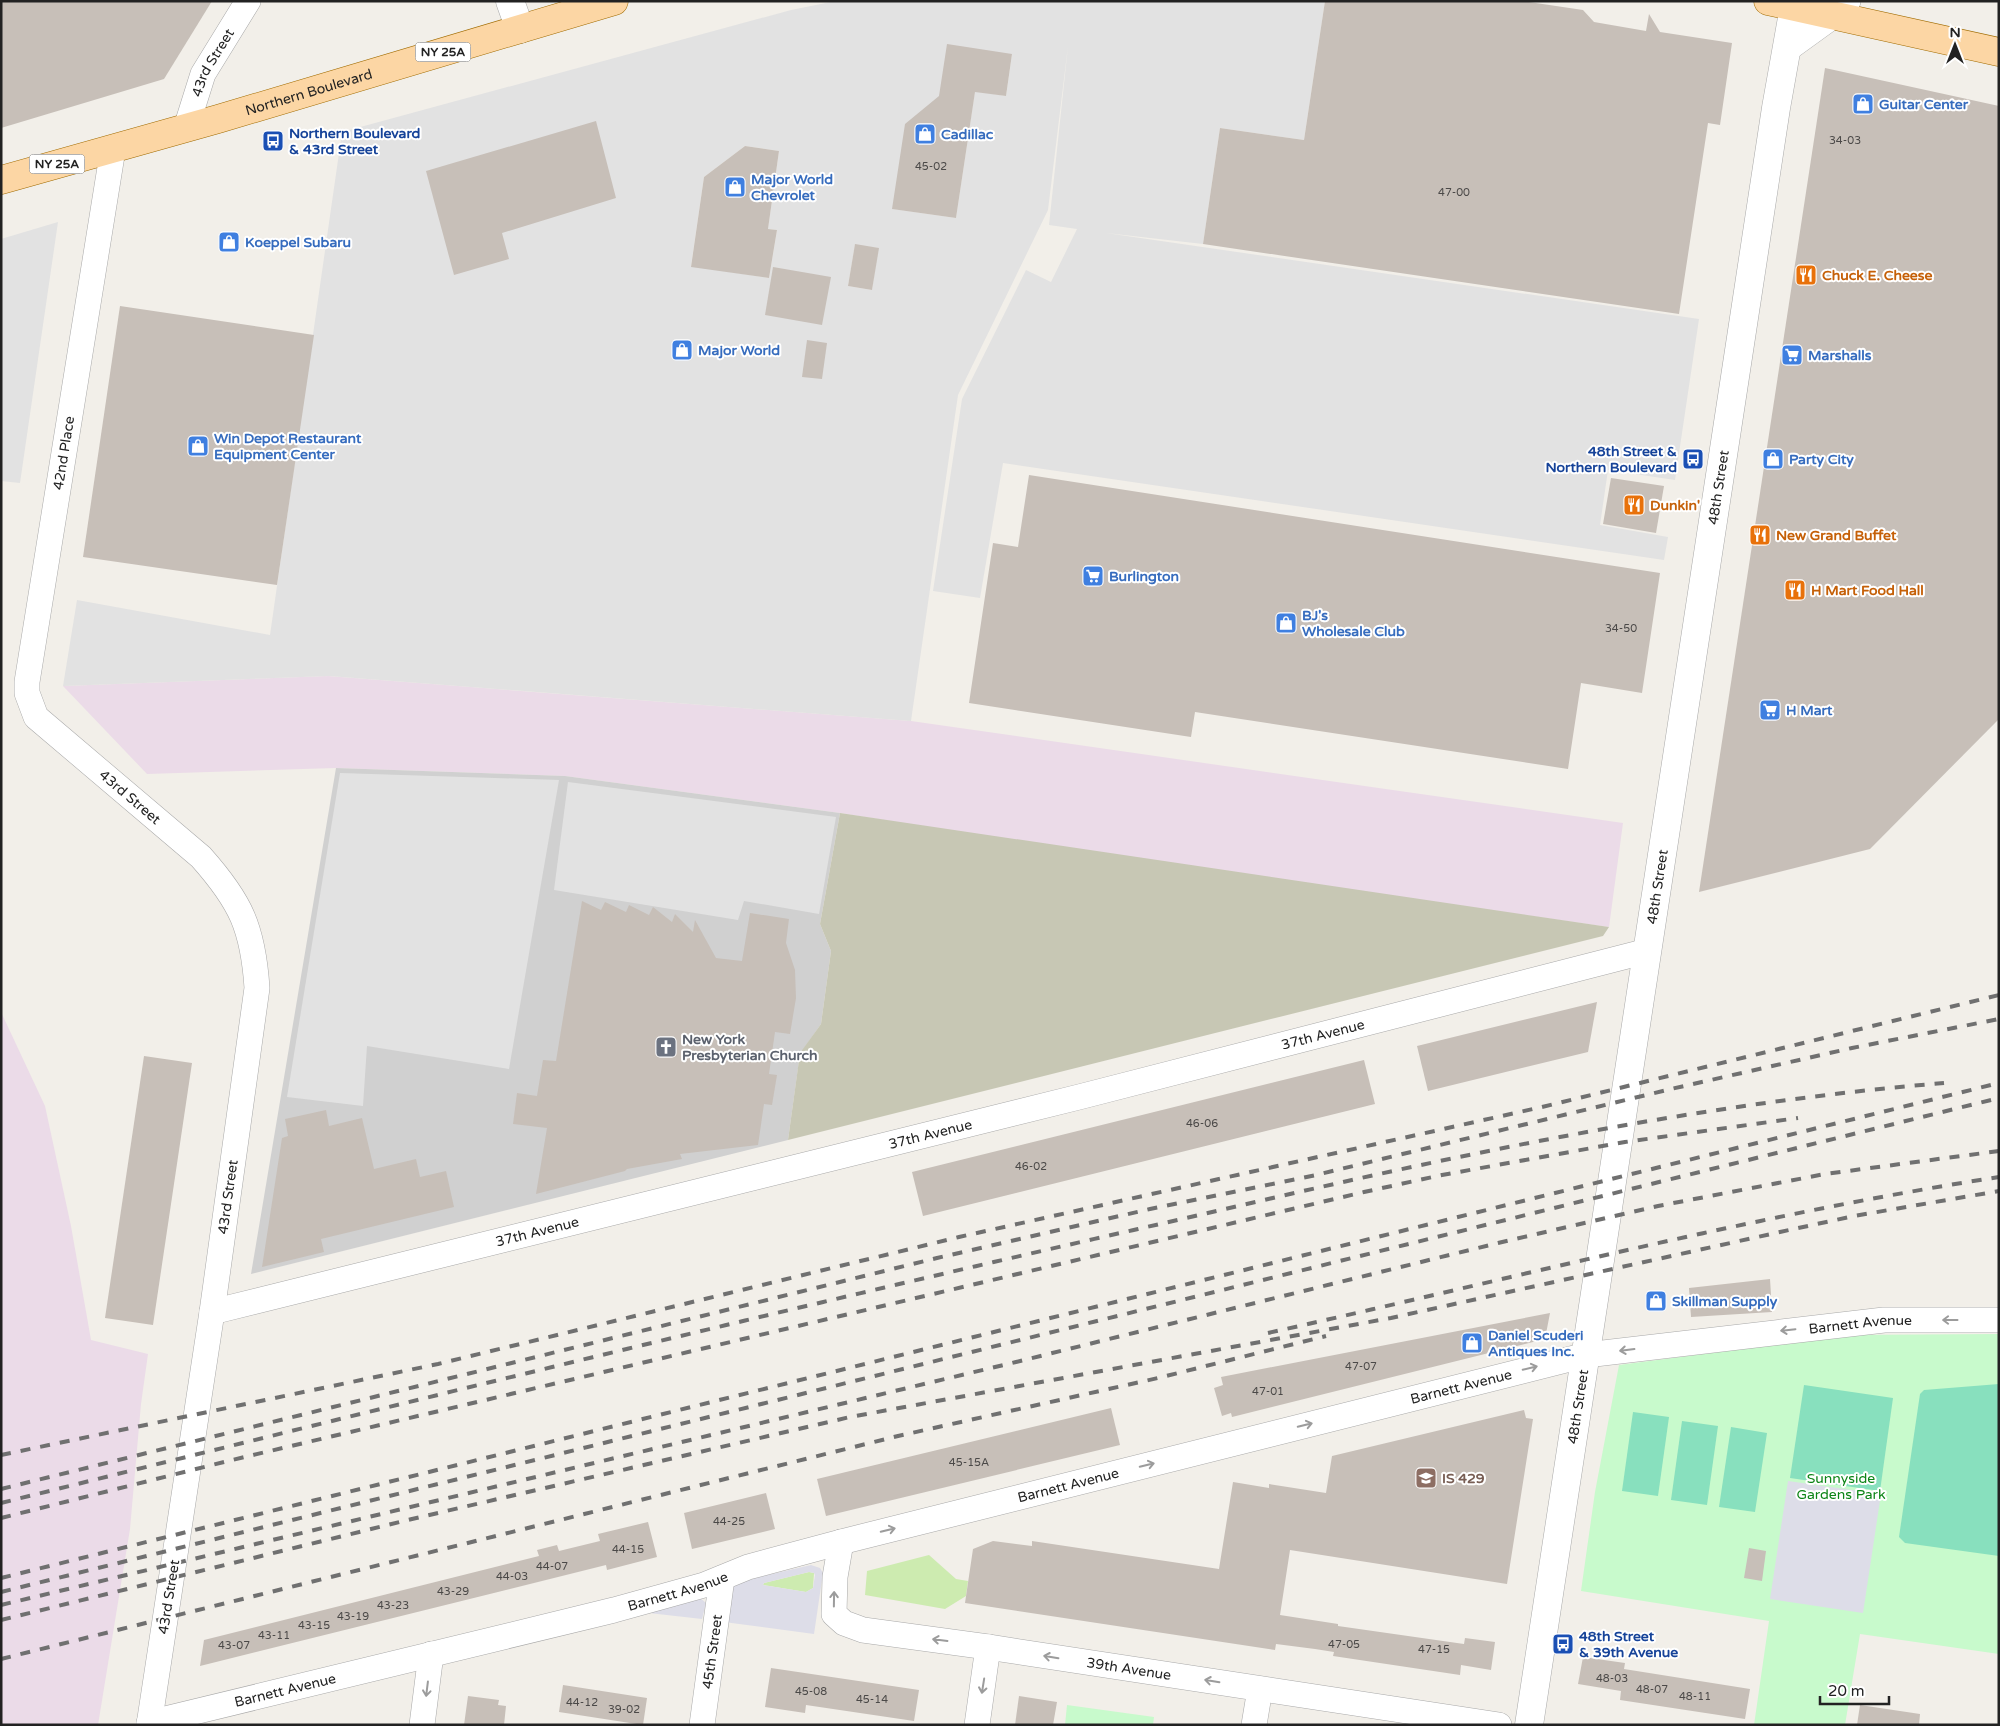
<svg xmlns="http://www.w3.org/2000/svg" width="2000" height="1726" viewBox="0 0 2000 1726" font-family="'Varela Round',sans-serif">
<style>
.industrial{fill:#ebdbe8}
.religious{fill:#d0d0d0}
.construction{fill:#c7c7b4}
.grass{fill:#cdebb0}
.park{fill:#c8facc}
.pitch{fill:#88e0be}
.parking{fill:#e2e2e2;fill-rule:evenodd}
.plaza{fill:#dddde8;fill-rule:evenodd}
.building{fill:#c7bfb8}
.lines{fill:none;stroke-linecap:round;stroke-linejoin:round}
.minor-casing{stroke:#a9a9a9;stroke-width:26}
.tertiary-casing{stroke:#a9a9a9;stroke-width:29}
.primary-casing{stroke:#a06b00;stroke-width:29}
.minor{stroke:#fff;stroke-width:25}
.tertiary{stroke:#fff;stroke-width:28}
.primary{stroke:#fcd6a4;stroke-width:28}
.rail{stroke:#707070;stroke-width:4;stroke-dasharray:10 10;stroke-linecap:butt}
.oneway{stroke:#9c9c9c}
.labels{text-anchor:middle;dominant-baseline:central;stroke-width:4;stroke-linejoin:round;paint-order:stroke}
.number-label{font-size:11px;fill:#4b4948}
.shield{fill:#fff;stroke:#646464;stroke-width:1}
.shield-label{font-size:12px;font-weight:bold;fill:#222}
.street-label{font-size:14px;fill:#222;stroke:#fff}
.shop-label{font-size:14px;font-weight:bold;fill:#366cbe;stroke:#fff;text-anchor:start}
.transit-label{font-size:14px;font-weight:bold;fill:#164399;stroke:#fff;text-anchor:start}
.food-label{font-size:14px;font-weight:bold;fill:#c56008;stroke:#fff;text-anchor:start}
.worship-label{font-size:14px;font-weight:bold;fill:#5b616d;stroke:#fff;text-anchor:start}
.education-label{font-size:14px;font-weight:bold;fill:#785e54;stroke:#fff;text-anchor:start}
.park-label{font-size:14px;fill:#0c8416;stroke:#fff}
</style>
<rect width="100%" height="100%" fill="#f2efe9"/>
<!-- industrial -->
<g class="industrial">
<polygon points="328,676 911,721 1623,823 1609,927 1097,854 840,813 565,776 336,768 147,774 63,686"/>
<polygon points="1,1012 45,1106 71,1226 91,1340 148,1354 141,1404 130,1529 98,1725 1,1725"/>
</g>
<!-- religious -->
<polygon class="religious" points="336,768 565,776 840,813 820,924 831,951 821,1024 800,1054 788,1140 251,1274"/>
<!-- construction -->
<polygon class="construction" points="840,813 1609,927 1603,936 788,1140 800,1053 821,1024 831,951 820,924"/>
<!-- grass -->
<g class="grass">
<polygon points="929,1555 956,1579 968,1581 966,1596 945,1609 865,1595 867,1571"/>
<polygon points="809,1572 814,1573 813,1588 806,1592 763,1585 764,1583"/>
</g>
<!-- park -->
<g class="park">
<polygon points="1999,1334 1999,1654 1860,1634 1845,1725 1754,1725 1769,1621 1581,1591 1595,1492 1619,1365 1849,1335"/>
<polygon points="1067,1705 1154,1717 1153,1725 1065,1725"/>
</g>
<!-- pitch -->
<g class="pitch">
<polygon points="1999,1384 1999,1556 1905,1543 1899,1537 1920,1394 1924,1390"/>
<polygon points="1804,1385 1893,1398 1880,1491 1790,1478"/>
<polygon points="1633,1412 1669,1417 1658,1496 1622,1491"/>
<polygon points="1682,1421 1718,1426 1707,1505 1671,1500"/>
<polygon points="1731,1427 1767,1433 1755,1512 1719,1507"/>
</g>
<!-- parking -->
<g class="parking">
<path d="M836 1H1325L1304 140 1220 128 1203 244 1106 233 1699 319 1675 480 1608 470 1600 525 1668 537 1664 560 1003 463 980 598 933 591 962 399 1026 270 1051 282 1077 229 1049 225 1068 46 1048 210 958 395 911 721 329 676 63 686 77 600 270 635 342 132 791 10ZM1012 54 1006 96 975 91 956 218 893 209 950 88ZM745 146 779 151 768 229 777 230 769 278 691 266 704 177ZM855 245 878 248 872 290 848 286Z"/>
<polygon points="58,222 20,483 1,481 1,239"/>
<polygon points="340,773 559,780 509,1069 367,1046 363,1106 287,1097"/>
<polygon points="568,782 836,817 819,914 744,901 738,920 554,890"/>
</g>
<!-- plaza -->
<g class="plaza">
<polygon points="1788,1481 1881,1494 1863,1613 1770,1599"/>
<path d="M811 1565 820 1568 823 1573 814 1634 724 1622 730 1591 735 1584 754 1578ZM809 1572 814 1573 815 1575 813 1588 806 1592 763 1585 764 1583Z"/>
<polygon points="699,1597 706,1603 702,1619 640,1612"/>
</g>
<!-- building -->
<g class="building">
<polygon points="1,1 212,1 164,79 1,128"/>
<polygon points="1325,1 1522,1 1583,10 1594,22 1646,31 1649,14 1660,32 1732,43 1720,125 1708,123 1679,314 1203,244 1220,128 1304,140"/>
<polygon points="947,44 1012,54 1006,96 975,92 956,218 892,209 905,124 939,96"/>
<polygon points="1825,68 1999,106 1999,719 1870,849 1699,892"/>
<polygon points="596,121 616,198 502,233 509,259 454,275 426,171"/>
<polygon points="745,146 779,151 768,229 777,230 769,278 691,267 704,177"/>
<polygon points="855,244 879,248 872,290 848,286"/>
<polygon points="773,267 831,277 822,325 765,315"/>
<polygon points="120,306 314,335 277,585 83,557"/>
<polygon points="807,340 827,343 822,379 802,377"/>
<polygon points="1029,475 1660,573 1642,693 1581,683 1568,769 1195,712 1191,737 969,703 993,543 1018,547"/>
<polygon points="1611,478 1664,486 1656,533 1603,524"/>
<polygon points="582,901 601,910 605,902 626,912 629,905 649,915 653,907 672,922 675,914 693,932 695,920 716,958 742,961 750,913 789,919 786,943 795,970 796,998 790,1034 775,1032 769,1074 777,1075 772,1105 764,1104 758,1145 680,1154 682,1159 627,1169 625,1171 536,1194 547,1128 513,1124 517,1093 537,1096 543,1060 556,1061"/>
<polygon points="1597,1002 1588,1052 1428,1091 1417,1046"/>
<polygon points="144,1056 192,1063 153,1325 105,1318"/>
<polygon points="1364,1060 1375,1104 923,1216 912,1172"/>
<polygon points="326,1110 329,1126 362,1118 374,1169 416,1159 420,1177 446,1171 454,1207 321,1239 324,1252 262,1267 282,1138 288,1136 285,1119"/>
<polygon points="1770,1279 1772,1312 1691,1317 1689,1288"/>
<polygon points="1550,1313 1545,1339 1232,1417 1231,1413 1222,1416 1214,1388 1223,1385 1221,1377"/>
<polygon points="1111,1408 1120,1445 826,1516 817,1479"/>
<polygon points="1524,1410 1526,1418 1533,1419 1507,1584 1290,1550 1280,1615 1338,1624 1338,1626 1464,1644 1465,1638 1495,1642 1491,1670 1461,1665 1460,1675 1333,1656 1334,1652 1315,1649 1276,1644 1275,1650 965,1603 973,1549 993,1541 1032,1546 1032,1541 1219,1569 1233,1482 1269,1488 1269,1484 1326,1493 1332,1456"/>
<polygon points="766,1493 775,1529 692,1549 684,1513"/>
<polygon points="648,1522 657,1557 607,1570 606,1565 200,1666 204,1640 539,1556 537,1550 557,1545 559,1551 600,1541 598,1534"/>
<polygon points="1749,1548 1766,1551 1762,1581 1744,1578"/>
<polygon points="1583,1657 1625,1663 1624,1669 1750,1689 1745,1719 1620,1700 1621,1691 1578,1684"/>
<polygon points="771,1668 919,1690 914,1721 806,1705 805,1713 765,1707"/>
<polygon points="563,1685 647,1698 643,1725 559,1712"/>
<polygon points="468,1696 499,1700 498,1705 506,1706 504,1725 464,1725"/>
<polygon points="1019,1696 1057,1702 1053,1725 1015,1725"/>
<polygon points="1860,1705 1920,1714 1919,1725 1857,1725"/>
</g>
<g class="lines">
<!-- minor casing -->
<g class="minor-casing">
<g id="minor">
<polyline points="1786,50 1833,16 1848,1"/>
<path id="s1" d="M186 128 203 74 248 1"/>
<path id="s2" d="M113 149 27 682V693L36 717 201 857C241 902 253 928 257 988L212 1312 149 1725"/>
<path id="s3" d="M212 1312 1079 1097 1647 951"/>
<path id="s4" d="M841 1542 835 1577 834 1614 844 1623 863 1630 988 1647 1499 1725"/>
<path id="s5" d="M149 1723 614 1610 704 1585 748 1567 841 1542 1586 1355 1884 1320H1999"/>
<polyline points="422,1725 431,1654"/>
<path id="s6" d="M702 1725 722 1578"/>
<polyline points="977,1725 988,1647"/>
<polyline points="1254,1725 1260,1689"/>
</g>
</g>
<!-- tertiary casing -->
<g class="tertiary-casing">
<g id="tertiary">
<polyline points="510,1 520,29"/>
<path id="s7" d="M1529 1725 1735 377 1776 108 1794 7"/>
</g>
</g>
<!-- primary casing -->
<g class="primary-casing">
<g id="primary">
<polyline points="1768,1 1999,52"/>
<path id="s8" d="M1 180 218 119 614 1"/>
</g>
</g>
<!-- minor -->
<use href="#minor" class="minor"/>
<!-- tertiary -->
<use href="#tertiary" class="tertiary"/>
<!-- primary -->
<use href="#primary" class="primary"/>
<!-- rail -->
<g class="rail">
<path d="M1268 1333C1511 1279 1752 1215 1999 1177"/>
<polyline points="1,1455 438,1364 959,1237 1542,1107 1999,995"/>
<polyline points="1,1489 937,1258 1150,1209 1316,1175 1671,1089 1852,1048 1999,1019"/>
<path d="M1 1503C379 1409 758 1315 1138 1229 1239 1206 1339 1182 1440 1161 1607 1126 1774 1097 1944 1083"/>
<polyline points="1,1518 232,1460 1364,1192 1442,1175 1625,1142 1798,1118"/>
<polyline points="1,1578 1999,1083"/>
<polyline points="1,1592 1999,1098"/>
<polyline points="1,1605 1016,1362 1498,1243 1658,1206 1825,1174 1999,1151"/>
<polyline points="1,1620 412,1519 850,1417 1391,1318 1780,1232 1854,1216 1999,1191"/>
<polyline points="1,1659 898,1436 1158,1378 1326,1336"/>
</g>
</g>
<!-- one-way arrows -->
<defs><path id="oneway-shaft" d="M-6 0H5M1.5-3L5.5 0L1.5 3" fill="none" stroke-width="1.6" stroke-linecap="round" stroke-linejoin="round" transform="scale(1.25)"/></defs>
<g class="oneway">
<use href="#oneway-shaft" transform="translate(1950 1320) rotate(180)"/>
<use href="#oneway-shaft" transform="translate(1788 1330) rotate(174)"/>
<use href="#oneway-shaft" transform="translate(1627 1350) rotate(173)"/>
<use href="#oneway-shaft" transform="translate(1530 1368) rotate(-14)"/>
<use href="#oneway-shaft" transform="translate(1305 1425) rotate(-14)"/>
<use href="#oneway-shaft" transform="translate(1147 1465) rotate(-14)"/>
<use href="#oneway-shaft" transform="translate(888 1530) rotate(-14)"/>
<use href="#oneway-shaft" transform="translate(834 1599) rotate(-89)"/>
<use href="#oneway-shaft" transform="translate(940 1640) rotate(-173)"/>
<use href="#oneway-shaft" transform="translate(1051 1657) rotate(-171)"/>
<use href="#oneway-shaft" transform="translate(1212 1681) rotate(-171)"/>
<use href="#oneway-shaft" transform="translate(983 1686) rotate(99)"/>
<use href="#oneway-shaft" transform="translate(427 1689) rotate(97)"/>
</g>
<!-- icons -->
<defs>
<g id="shop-square" transform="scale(1.125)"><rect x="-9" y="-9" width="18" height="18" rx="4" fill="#3f7fe0" stroke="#fff"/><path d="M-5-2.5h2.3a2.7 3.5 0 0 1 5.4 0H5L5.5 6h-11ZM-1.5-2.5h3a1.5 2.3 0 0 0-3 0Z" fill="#fff"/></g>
<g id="bus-square" transform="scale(1.125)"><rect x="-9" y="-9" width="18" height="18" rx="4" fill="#1a4fb4" stroke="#fff"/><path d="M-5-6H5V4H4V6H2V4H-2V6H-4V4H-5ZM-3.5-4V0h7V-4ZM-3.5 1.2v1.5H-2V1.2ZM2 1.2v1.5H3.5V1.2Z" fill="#fff"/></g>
<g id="restaurant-square" transform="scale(1.125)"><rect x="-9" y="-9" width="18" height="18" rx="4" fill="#e8710a" stroke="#fff"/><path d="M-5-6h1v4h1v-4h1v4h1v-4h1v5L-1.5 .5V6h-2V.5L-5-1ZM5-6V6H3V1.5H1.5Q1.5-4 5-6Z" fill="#fff"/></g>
<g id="supermarket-square" transform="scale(1.125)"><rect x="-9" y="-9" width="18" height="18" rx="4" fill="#3f7fe0" stroke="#fff"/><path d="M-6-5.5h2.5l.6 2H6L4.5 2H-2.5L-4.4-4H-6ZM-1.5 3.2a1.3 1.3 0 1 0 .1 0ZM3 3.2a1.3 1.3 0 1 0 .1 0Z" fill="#fff"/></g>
<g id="church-square" transform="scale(1.125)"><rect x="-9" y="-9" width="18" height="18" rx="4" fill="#6b7280" stroke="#fff"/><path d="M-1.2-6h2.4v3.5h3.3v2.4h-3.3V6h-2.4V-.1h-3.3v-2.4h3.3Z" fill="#fff"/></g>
<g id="school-square" transform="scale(1.125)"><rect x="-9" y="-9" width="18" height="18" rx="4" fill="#8d6e63" stroke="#fff"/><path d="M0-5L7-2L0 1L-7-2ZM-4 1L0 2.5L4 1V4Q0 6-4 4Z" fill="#fff"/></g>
</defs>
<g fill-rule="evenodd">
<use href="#shop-square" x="1863" y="104"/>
<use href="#shop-square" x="925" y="134"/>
<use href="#bus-square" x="273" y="141"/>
<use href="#shop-square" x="735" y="187"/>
<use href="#shop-square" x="229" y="242"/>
<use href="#restaurant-square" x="1806" y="275"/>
<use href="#shop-square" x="682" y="350"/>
<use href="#supermarket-square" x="1792" y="355"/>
<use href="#shop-square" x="198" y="446"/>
<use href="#bus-square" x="1693" y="459"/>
<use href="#shop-square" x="1773" y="459"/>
<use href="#restaurant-square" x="1634" y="505"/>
<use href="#restaurant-square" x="1760" y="535"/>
<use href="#supermarket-square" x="1093" y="576"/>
<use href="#restaurant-square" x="1795" y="590"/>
<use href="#shop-square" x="1286" y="623"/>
<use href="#supermarket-square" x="1770" y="710"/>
<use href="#church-square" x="666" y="1047"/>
<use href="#shop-square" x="1656" y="1301"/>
<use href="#shop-square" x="1472" y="1343"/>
<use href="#school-square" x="1426" y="1478"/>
<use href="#bus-square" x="1563" y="1644"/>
</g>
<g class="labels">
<!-- number labels -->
<g class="number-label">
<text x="1845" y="140">34-03</text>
<text x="931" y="166">45-02</text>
<text x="1454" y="192">47-00</text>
<text x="1621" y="628">34-50</text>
<text x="1202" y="1123">46-06</text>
<text x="1031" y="1166">46-02</text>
<text x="1361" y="1366">47-07</text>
<text x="1268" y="1391">47-01</text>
<text x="969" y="1462">45-15A</text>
<text x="729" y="1521">44-25</text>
<text x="628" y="1549">44-15</text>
<text x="552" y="1566">44-07</text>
<text x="512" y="1576">44-03</text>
<text x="453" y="1591">43-29</text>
<text x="393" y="1605">43-23</text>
<text x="353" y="1616">43-19</text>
<text x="314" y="1625">43-15</text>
<text x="274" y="1635">43-11</text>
<text x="1344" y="1644">47-05</text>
<text x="234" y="1645">43-07</text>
<text x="1434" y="1649">47-15</text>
<text x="1612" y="1678">48-03</text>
<text x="1652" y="1689">48-07</text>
<text x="811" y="1691">45-08</text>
<text x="1695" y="1696">48-11</text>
<text x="872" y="1699">45-14</text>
<text x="582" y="1702">44-12</text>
<text x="624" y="1709">39-02</text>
</g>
<!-- shield labels -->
<g class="shield">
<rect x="415.5" y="42.5" width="55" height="19" rx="4"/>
<rect x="29.5" y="154.5" width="55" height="19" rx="4"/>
</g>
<g class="shield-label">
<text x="443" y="52">NY 25A</text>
<text x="57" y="164">NY 25A</text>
</g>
<!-- street labels -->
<g class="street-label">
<text stroke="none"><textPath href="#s1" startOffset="71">43rd Street</textPath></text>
<text stroke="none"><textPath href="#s8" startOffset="320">Northern Boulevard</textPath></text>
<text transform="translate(64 453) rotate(-81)">42nd Place</text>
<text stroke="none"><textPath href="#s7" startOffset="1252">48th Street</textPath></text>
<text stroke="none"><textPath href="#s2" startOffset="700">43rd Street</textPath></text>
<text stroke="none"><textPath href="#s7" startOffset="848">48th Street</textPath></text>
<text stroke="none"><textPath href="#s3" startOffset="1145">37th Avenue</textPath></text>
<text stroke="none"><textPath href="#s3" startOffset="740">37th Avenue</textPath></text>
<text transform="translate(228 1197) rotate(-82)">43rd Street</text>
<text stroke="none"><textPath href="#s3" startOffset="335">37th Avenue</textPath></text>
<text stroke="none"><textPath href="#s5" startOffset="1760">Barnett Avenue</textPath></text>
<text stroke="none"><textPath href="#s5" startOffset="1355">Barnett Avenue</textPath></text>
<text stroke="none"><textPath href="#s7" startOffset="322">48th Street</textPath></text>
<text stroke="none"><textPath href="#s5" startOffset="950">Barnett Avenue</textPath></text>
<text stroke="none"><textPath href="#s5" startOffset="545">Barnett Avenue</textPath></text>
<text transform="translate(169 1597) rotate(-81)">43rd Street</text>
<text stroke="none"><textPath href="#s6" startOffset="74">45th Street</textPath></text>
<text stroke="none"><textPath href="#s4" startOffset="375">39th Avenue</textPath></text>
<text stroke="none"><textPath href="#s5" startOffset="140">Barnett Avenue</textPath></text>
</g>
<!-- shop labels -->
<g class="shop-label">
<text x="1879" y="104">Guitar Center</text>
<text x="941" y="134">Cadillac</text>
<text x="751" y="179">Major World<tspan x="751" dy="16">Chevrolet</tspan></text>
<text x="245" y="242">Koeppel Subaru</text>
<text x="698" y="350">Major World</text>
<text x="1808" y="355">Marshalls</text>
<text x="214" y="438">Win Depot Restaurant<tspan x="214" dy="16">Equipment Center</tspan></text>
<text x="1789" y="459">Party City</text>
<text x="1109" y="576">Burlington</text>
<text x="1302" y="615">BJ's<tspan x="1302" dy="16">Wholesale Club</tspan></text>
<text x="1786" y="710">H Mart</text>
<text x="1672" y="1301">Skillman Supply</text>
<text x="1488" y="1335">Daniel Scuderi<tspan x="1488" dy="16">Antiques Inc.</tspan></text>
</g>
<!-- transit labels -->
<g class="transit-label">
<text x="289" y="133">Northern Boulevard<tspan x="289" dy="16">&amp; 43rd Street</tspan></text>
<text x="1677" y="451" text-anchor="end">48th Street &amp;<tspan x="1677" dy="16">Northern Boulevard</tspan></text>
<text x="1579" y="1636">48th Street<tspan x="1579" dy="16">&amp; 39th Avenue</tspan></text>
</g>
<!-- food labels -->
<g class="food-label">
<text x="1822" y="275">Chuck E. Cheese</text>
<text x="1650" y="505">Dunkin'</text>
<text x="1776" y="535">New Grand Buffet</text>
<text x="1811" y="590">H Mart Food Hall</text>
</g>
<!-- worship labels -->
<g class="worship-label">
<text x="682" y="1039">New York<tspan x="682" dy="16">Presbyterian Church</tspan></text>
</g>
<!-- education labels -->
<g class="education-label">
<text x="1442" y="1478">IS 429</text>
</g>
<!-- park labels -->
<g class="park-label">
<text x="1841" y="1478">Sunnyside<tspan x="1841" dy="16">Gardens Park</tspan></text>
</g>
</g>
<!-- border -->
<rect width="2000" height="1726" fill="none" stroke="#222222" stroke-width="5"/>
<!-- north arrow -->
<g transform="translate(1955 45)" stroke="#ffffff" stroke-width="4" paint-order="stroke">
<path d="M0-4L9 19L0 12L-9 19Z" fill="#222222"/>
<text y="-8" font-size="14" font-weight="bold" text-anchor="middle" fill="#222222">N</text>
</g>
<!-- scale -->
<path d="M1820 1696v8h69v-8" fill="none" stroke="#222222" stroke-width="2.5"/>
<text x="1828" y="1696" font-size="15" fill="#222222" stroke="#ffffff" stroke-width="4" paint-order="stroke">20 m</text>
</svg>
